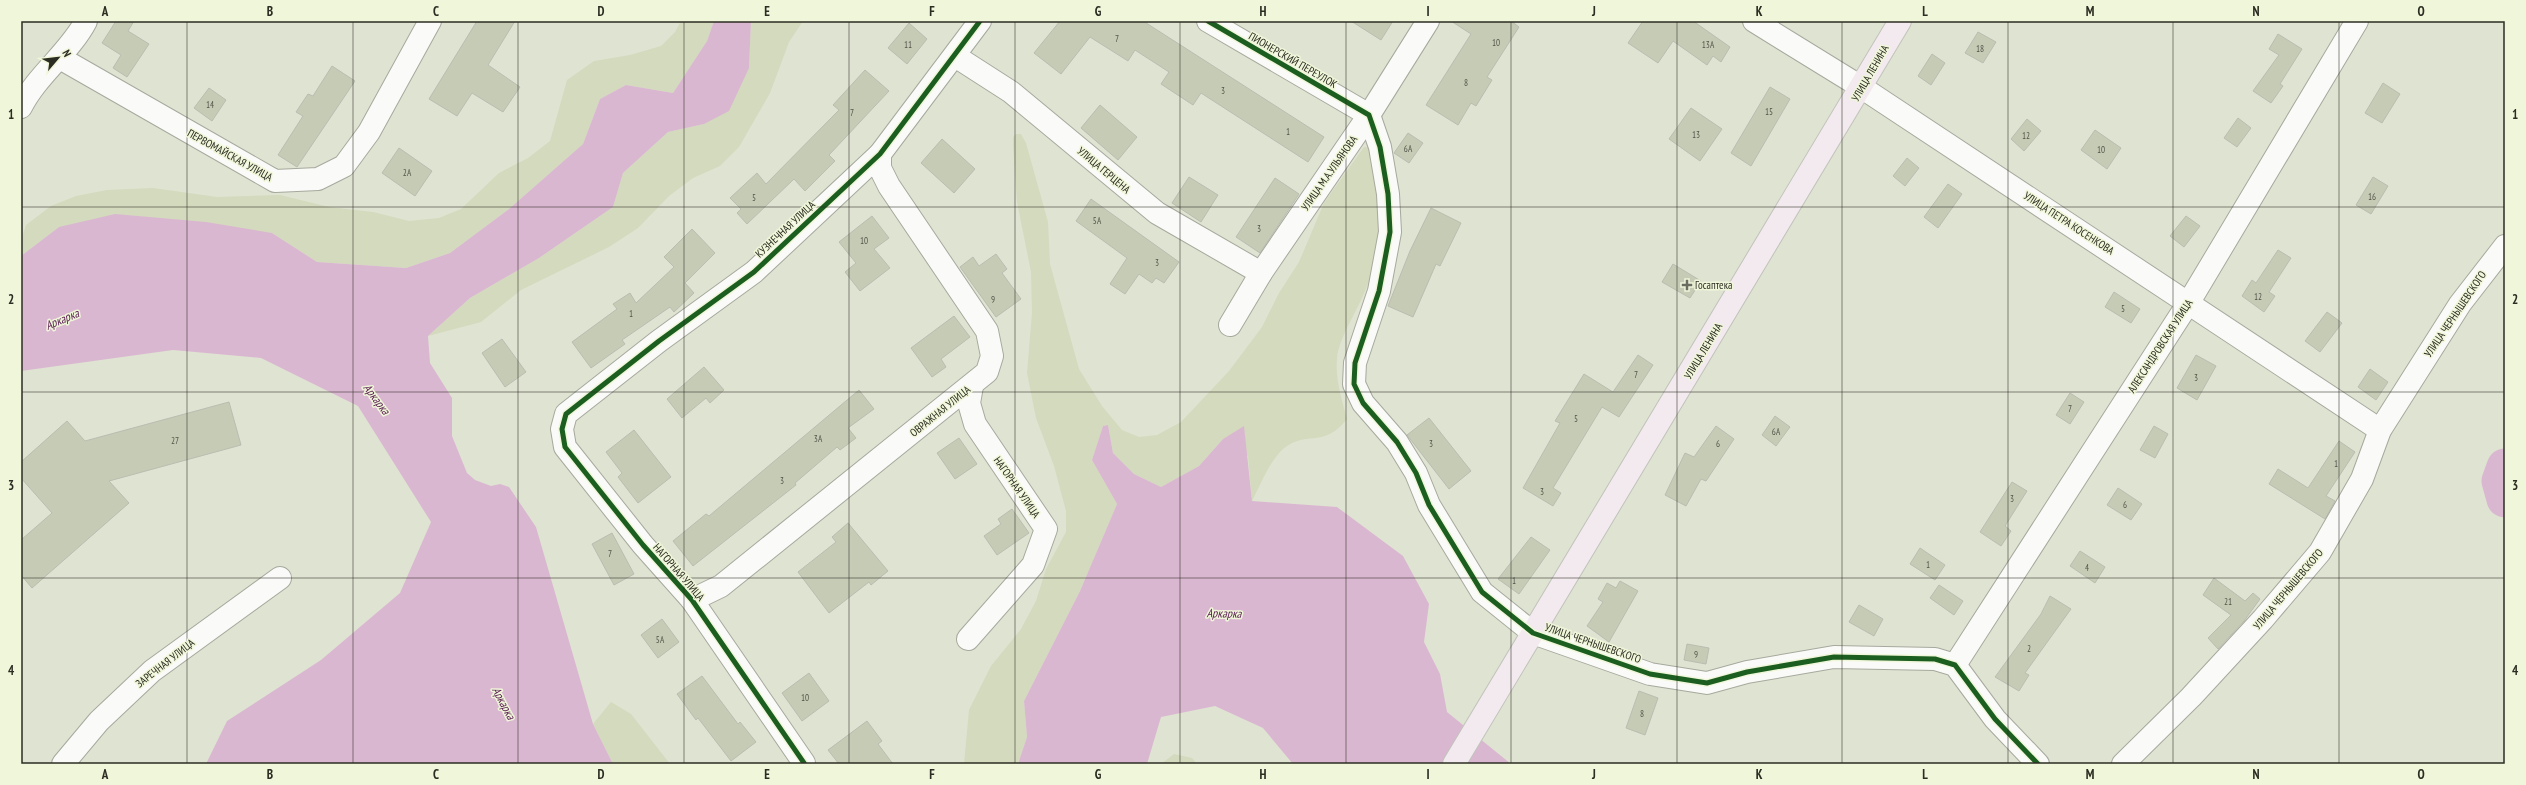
<svg xmlns="http://www.w3.org/2000/svg" width="2526" height="785" viewBox="0 0 2526 785" font-family="'PT Sans Narrow',sans-serif">
<style>
.green{fill:#d4dabd}
.water{fill:#dab7d1}
.lines{fill:none;stroke-linecap:round;stroke-linejoin:round}
.river{stroke:#dab7d1;stroke-width:37}
.building{fill:#c6cbb6;stroke:#babdb0}
.minor-casing{stroke:#a6a99d;stroke-width:24}
.major-casing{stroke:#c1c3bb;stroke-width:24}
.minor{stroke:#fafbf8;stroke-width:22}
.major{stroke:#f2eaee;stroke-width:22}
.cycleway-casing{stroke:#f0f6d9;stroke-width:8}
.cycleway{stroke:#1b5e20;stroke-width:5}
.grid{fill:none;stroke:#2b2d22;stroke-width:1;stroke-opacity:0.55}
.poi-dot{fill:#6a6d60;stroke:#f0f6d9;stroke-width:1.5}
.labels{text-anchor:middle;dominant-baseline:central;stroke-width:3;stroke-linejoin:round;paint-order:stroke}
.number-label{font-size:9px;fill:#525447}
.street-label{font-size:11px;fill:#2b2d22;stroke:#f0f6d9}
.poi-label{font-size:11px;fill:#2b2d22;stroke:#f0f6d9;text-anchor:start}
.water-label{font-size:12px;font-style:italic;fill:#571a50;stroke:#f0f6d9}
.neatline{fill:none;stroke:#2b2d22;stroke-width:1.5}
.grid-label{font-size:13px;text-anchor:middle;font-weight:bold;fill:#2b2d22}
</style>
<rect width="100%" height="100%" fill="#dfe3d2"/>
<!-- green -->
<g class="green">
<polygon points="681,21 714,21 707,41 673,93 626,85 600,99 583,144 509,209 450,253 406,268 317,262 272,233 59,227 21,256 21,241 26,225 51,206 76,196 107,190 153,188 217,197 280,195 329,207 373,212 409,221 439,218 461,209 499,173 528,158 550,141 567,80 594,61 630,55 661,46 675,32"/>
<polygon points="751,21 803,21 789,42 770,93 739,147 720,166 693,178 669,196 638,228 609,247 521,290 481,322 428,336 470,298 539,258 613,207 623,173 668,132 704,124 749,68"/>
<path d="M1016 134H1021L1026 143 1048 222 1050 264 1079 369 1102 406 1122 430 1139 437 1157 435 1181 422 1229 371 1262 327 1279 293 1299 262 1324 203 1364 147 1373 148C1382 191 1383 245 1367 286 1360 307 1338 338 1337 359 1335 379 1342 400 1347 419 1324 448 1310 431 1287 446 1271 457 1261 484 1252 501L1248 456 1223 439 1199 466 1161 487 1134 474 1113 453 1108 425 1103 426 1092 460 1117 504 1080 591 1024 701 1027 737 1018 764H964L969 710 991 666 1021 629 1036 601 1046 569 1066 532V511L1054 466 1036 418 1027 373 1032 313 1031 272 1017 202 1013 145V137Z"/>
<polygon points="611,702 631,714 670,764 613,764 593,724"/>
<polygon points="1174,754 1192,758 1197,764 1161,764"/>
</g>
<!-- water -->
<g class="water">
<polygon points="714,21 751,21 749,68 729,111 704,124 668,132 623,173 613,207 539,258 470,298 428,336 430,363 452,398 452,436 467,473 475,480 491,486 500,484 509,487 536,527 593,724 613,764 206,764 227,721 321,660 400,593 431,522 358,406 261,358 173,350 21,371 21,256 59,227 115,214 206,222 272,233 317,262 406,268 450,253 509,209 583,144 600,99 626,85 673,93 707,41"/>
<polygon points="1108,425 1113,453 1134,474 1161,487 1199,466 1223,439 1244,426 1252,501 1337,507 1403,556 1429,604 1424,642 1440,674 1447,712 1511,764 1293,764 1263,728 1215,706 1161,717 1147,764 1018,764 1027,737 1024,701 1080,591 1117,504 1092,460 1103,426"/>
</g>
<g class="lines">
<!-- river -->
<polyline class="river" points="2505,467 2500,481 2505,499"/>
</g>
<!-- building -->
<g class="building">
<polygon points="116,21 134,21 128,31 149,44 127,77 113,68 121,55 102,43"/>
<polygon points="477,21 515,21 488,65 520,87 503,112 472,93 457,116 429,99"/>
<polygon points="1060,21 1143,21 1324,137 1308,162 1201,93 1193,105 1161,84 1169,72 1135,50 1128,61 1090,37 1061,74 1034,53"/>
<polygon points="1351,21 1393,21 1381,40"/>
<polygon points="1451,21 1511,21 1519,27 1487,77 1492,80 1476,106 1471,103 1458,125 1426,105 1471,34"/>
<polygon points="1643,21 1693,21 1730,47 1721,62 1713,56 1707,65 1673,41 1658,63 1628,43"/>
<polygon points="909,23 927,39 907,64 888,48"/>
<polygon points="1978,32 1996,42 1983,63 1965,53"/>
<polygon points="2278,34 2302,49 2280,84 2283,86 2271,103 2253,91 2279,55 2269,49"/>
<polygon points="1932,54 1945,63 1931,85 1918,76"/>
<polygon points="332,66 355,81 297,167 278,155 303,116 296,112 308,94 313,96"/>
<polygon points="865,70 889,91 829,155 835,161 805,191 794,179 747,224 737,213 741,209 730,198 757,173 766,184 839,110 833,105"/>
<polygon points="2383,83 2400,94 2382,123 2365,113"/>
<polygon points="1770,87 1790,99 1751,166 1731,153"/>
<polygon points="209,88 226,100 212,121 194,108"/>
<polygon points="1100,105 1137,137 1118,160 1081,128"/>
<polygon points="1691,108 1722,129 1700,161 1669,139"/>
<polygon points="2238,118 2251,128 2237,147 2224,138"/>
<polygon points="2027,119 2041,131 2024,151 2011,139"/>
<polygon points="2095,130 2121,148 2107,169 2081,150"/>
<polygon points="1408,133 1423,143 1409,163 1394,153"/>
<polygon points="942,139 975,169 954,193 921,163"/>
<polygon points="399,148 432,171 415,196 382,173"/>
<polygon points="1907,158 1919,168 1905,186 1893,176"/>
<polygon points="1189,177 1218,195 1201,222 1172,203"/>
<polygon points="2373,177 2388,186 2371,214 2356,205"/>
<polygon points="1275,178 1299,194 1260,253 1236,237"/>
<polygon points="1948,184 1962,194 1938,228 1924,217"/>
<polygon points="1091,199 1179,262 1164,283 1156,278 1152,283 1139,274 1125,294 1110,284 1127,258 1076,221"/>
<polygon points="1431,208 1461,223 1440,266 1436,264 1413,317 1388,306 1410,251"/>
<polygon points="872,216 889,238 874,249 890,268 860,291 845,272 856,263 839,242"/>
<polygon points="2186,216 2200,226 2184,247 2170,236"/>
<polygon points="692,229 715,253 685,283 694,293 674,312 670,307 622,340 625,344 591,368 572,342 617,309 613,304 630,293 636,303 674,267 664,257"/>
<polygon points="2278,250 2291,258 2269,292 2275,296 2264,312 2242,296 2252,280 2256,283"/>
<polygon points="996,254 1007,269 1002,273 1021,299 996,317 960,267 973,257 979,266"/>
<polygon points="1673,264 1701,281 1690,298 1662,282"/>
<polygon points="2114,292 2140,309 2131,323 2105,307"/>
<polygon points="2327,312 2342,323 2320,352 2305,341"/>
<polygon points="954,316 970,337 941,359 946,367 932,377 911,348"/>
<polygon points="502,339 526,372 505,387 482,353"/>
<polygon points="1638,355 1653,365 1619,417 1602,407 1553,488 1561,493 1553,506 1523,488 1560,423 1555,421 1584,374 1613,392"/>
<polygon points="2196,355 2216,366 2197,400 2177,388"/>
<polygon points="704,367 724,390 710,403 706,398 682,418 667,399"/>
<polygon points="2370,369 2388,382 2376,400 2358,387"/>
<polygon points="859,390 874,409 848,428 856,438 840,450 837,447 795,483 796,485 693,566 673,541 706,514 709,516"/>
<polygon points="2070,393 2084,402 2070,424 2056,415"/>
<polygon points="229,402 241,445 109,481 129,503 32,588 21,575 21,540 52,513 21,478 21,462 67,421 85,441"/>
<polygon points="1775,416 1790,427 1776,446 1762,435"/>
<polygon points="1429,418 1471,471 1449,489 1407,435"/>
<polygon points="1716,426 1734,439 1706,481 1701,479 1686,506 1665,495 1685,453 1694,457"/>
<polygon points="2154,426 2168,434 2155,458 2140,450"/>
<polygon points="634,430 671,477 638,503 618,477 622,473 606,452"/>
<polygon points="959,438 977,464 955,479 937,453"/>
<polygon points="2339,441 2355,452 2326,496 2335,501 2325,519 2269,484 2278,469 2308,488"/>
<polygon points="2012,482 2027,491 2005,526 2011,531 2001,546 1980,532"/>
<polygon points="2118,488 2142,504 2131,520 2107,505"/>
<polygon points="1012,509 1029,533 997,555 984,536 1001,524 998,519"/>
<polygon points="848,523 888,571 871,585 869,582 829,613 798,572 836,542 832,537"/>
<polygon points="612,533 634,574 614,585 592,544"/>
<polygon points="1531,537 1550,550 1519,594 1498,579"/>
<polygon points="1920,548 1945,565 1935,580 1910,564"/>
<polygon points="2080,551 2105,567 2095,583 2070,566"/>
<polygon points="2214,578 2245,601 2253,593 2260,599 2244,621 2218,649 2208,638 2231,615 2203,595"/>
<polygon points="1620,581 1638,591 1609,642 1587,626 1603,602 1598,599 1607,583 1616,588"/>
<polygon points="1939,585 1963,601 1954,615 1930,598"/>
<polygon points="2050,596 2071,609 2025,673 2029,675 2019,691 1995,677 2041,614"/>
<polygon points="1859,605 1883,619 1874,636 1849,622"/>
<polygon points="662,619 679,642 658,658 641,635"/>
<polygon points="1687,644 1709,648 1706,664 1684,660"/>
<polygon points="809,673 829,701 802,721 782,693"/>
<polygon points="702,676 738,724 740,722 756,742 731,761 698,718 696,720 677,694"/>
<polygon points="1639,691 1658,698 1645,735 1626,728"/>
<polygon points="867,721 882,741 878,744 893,764 839,764 828,750"/>
</g>
<g class="lines">
<!-- minor casing -->
<g class="minor-casing">
<g id="minor">
<polyline points="1208,21 1369,115 1380,147 1388,194 1390,232 1379,291 1355,363 1354,384 1363,403 1397,442 1416,473 1429,505 1482,592 1533,633 1650,674 1707,683 1747,672 1834,657 1935,659 1955,665 1995,719 2038,764"/>
<polyline points="1754,21 1861,87 2380,430"/>
<polyline points="955,56 1011,92 1157,213 1261,273"/>
<polyline points="60,58 275,181 318,179 344,166 369,132 430,21"/>
<path d="M21 107C37 75 69 53 86 21"/>
<polyline points="1230,325 1261,273 1369,115 1428,21"/>
<polyline points="692,600 721,586 987,372 992,356 987,331 889,186 880,168 880,154"/>
<polyline points="968,639 1033,565 1046,529 975,424 969,403 972,386"/>
<polyline points="1955,665 2189,302 2357,21"/>
<polyline points="804,763 692,600 643,545 565,447 562,429 566,414 659,341 754,272 880,154 980,21"/>
<polyline points="63,764 99,721 152,671 280,578"/>
<polyline points="2123,764 2191,697 2263,619 2320,552 2362,479 2380,430 2460,304 2505,246"/>
</g>
</g>
<!-- major casing -->
<g class="major-casing">
<polyline id="major" points="1454,764 1900,21"/>
</g>
<!-- minor -->
<use href="#minor" class="minor"/>
<!-- major -->
<use href="#major" class="major"/>
<!-- cycleway casing -->
<g class="cycleway-casing">
<g id="cycleway">
<polyline points="1208,21 1369,115 1380,147 1388,194 1390,232 1379,291 1355,363 1354,384 1363,403 1397,442 1416,473 1429,505 1482,592 1533,633 1650,674 1707,683 1747,672 1834,657 1935,659 1955,665 1995,719 2038,764"/>
<polyline points="804,763 692,600 643,545 565,447 562,429 566,414 659,341 754,272 880,154 980,21"/>
</g>
</g>
<!-- cycleway -->
<use href="#cycleway" class="cycleway"/>
</g>
<!-- grid -->
<path class="grid" d="M187 21V764M353 21V764M518 21V764M684 21V764M849 21V764M1015 21V764M1180 21V764M1346 21V764M1511 21V764M1677 21V764M1842 21V764M2008 21V764M2173 21V764M2339 21V764M21 207H2505M21 392H2505M21 578H2505"/>
<!-- markers -->
<path class="poi-dot" d="M1685 279h4v4h4v4h-4v4h-4v-4h-4v-4h4z"/>
<g class="labels">
<!-- number labels -->
<g class="number-label">
<text x="1117" y="38">7</text>
<text x="1496" y="42">10</text>
<text x="908" y="44">11</text>
<text x="1708" y="44">13А</text>
<text x="1980" y="48">18</text>
<text x="1466" y="82">8</text>
<text x="1223" y="90">3</text>
<text x="210" y="104">14</text>
<text x="1769" y="111">15</text>
<text x="852" y="112">7</text>
<text x="1288" y="131">1</text>
<text x="1696" y="134">13</text>
<text x="2026" y="135">12</text>
<text x="1408" y="148">6А</text>
<text x="2101" y="149">10</text>
<text x="407" y="172">2А</text>
<text x="2372" y="196">16</text>
<text x="754" y="197">5</text>
<text x="1097" y="220">5А</text>
<text x="1259" y="228">3</text>
<text x="864" y="240">10</text>
<text x="1157" y="262">3</text>
<text x="2258" y="296">12</text>
<text x="993" y="299">9</text>
<text x="2123" y="308">5</text>
<text x="631" y="313">1</text>
<text x="1636" y="374">7</text>
<text x="2196" y="377">3</text>
<text x="2070" y="408">7</text>
<text x="1576" y="418">5</text>
<text x="1776" y="431">6А</text>
<text x="818" y="438">3А</text>
<text x="175" y="440">27</text>
<text x="1431" y="443">3</text>
<text x="1718" y="443">6</text>
<text x="2336" y="463">1</text>
<text x="782" y="480">3</text>
<text x="1542" y="491">3</text>
<text x="2012" y="498">3</text>
<text x="2125" y="504">6</text>
<text x="610" y="553">7</text>
<text x="1928" y="564">1</text>
<text x="2087" y="567">4</text>
<text x="1514" y="580">1</text>
<text x="2228" y="601">21</text>
<text x="660" y="639">5А</text>
<text x="2029" y="648">2</text>
<text x="1696" y="654">9</text>
<text x="805" y="697">10</text>
<text x="1642" y="713">8</text>
</g>
<!-- street labels -->
<g class="street-label">
<text transform="translate(1293 60) rotate(30)">ПИОНЕРСКИЙ ПЕРЕУЛОК</text>
<text transform="translate(1870 73) rotate(-60)">УЛИЦА ЛЕНИНА</text>
<text transform="translate(230 155) rotate(29)">ПЕРВОМАЙСКАЯ УЛИЦА</text>
<text transform="translate(1104 170) rotate(40)">УЛИЦА ГЕРЦЕНА</text>
<text transform="translate(1329 173) rotate(-55)">УЛИЦА М.А.УЛЬЯНОВА</text>
<text transform="translate(2069 223) rotate(33)">УЛИЦА ПЕТРА КОСЕНКОВА</text>
<text transform="translate(785 229) rotate(-43)">КУЗНЕЧНАЯ УЛИЦА</text>
<text transform="translate(2455 314) rotate(-56)">УЛИЦА ЧЕРНЫШЕВСКОГО</text>
<text transform="translate(2160 346) rotate(-57)">АЛЕКСАНДРОВСКАЯ УЛИЦА</text>
<text transform="translate(1703 351) rotate(-59)">УЛИЦА ЛЕНИНА</text>
<text transform="translate(940 411) rotate(-39)">ОВРАЖНАЯ УЛИЦА</text>
<text transform="translate(1017 487) rotate(55)">НАГОРНАЯ УЛИЦА</text>
<text transform="translate(679 572) rotate(49)">НАГОРНАЯ УЛИЦА</text>
<text transform="translate(2288 589) rotate(-50)">УЛИЦА ЧЕРНЫШЕВСКОГО</text>
<text transform="translate(1593 643) rotate(19)">УЛИЦА ЧЕРНЫШЕВСКОГО</text>
<text transform="translate(165 663) rotate(-38)">ЗАРЕЧНАЯ УЛИЦА</text>
</g>
<!-- poi labels -->
<g class="poi-label">
<text x="1695" y="285">Госаптека</text>
</g>
<!-- water labels -->
<g class="water-label">
<text transform="translate(62 319) rotate(-23)">Аркарка</text>
<text transform="translate(377 399) rotate(53)">Аркарка</text>
<text transform="translate(1224 613) rotate(1)">Аркарка</text>
<text transform="translate(504 703) rotate(62)">Аркарка</text>
</g>
</g>
<!-- border -->
<rect width="2526" height="785" fill="none" stroke="#f0f6d9" stroke-width="44"/>
<!-- north arrow -->
<g transform="translate(58 58) rotate(62)" stroke="#f0f6d9" stroke-width="3" paint-order="stroke">
<path d="M0-3L7 15L0 10L-7 15Z" fill="#2b2d22"/>
<text y="-6" font-size="11" font-weight="bold" text-anchor="middle" fill="#2b2d22">N</text>
</g>
<rect x="22" y="22" width="2482" height="741" class="neatline"/>
<g class="grid-label">
<text x="105" y="16">A</text>
<text x="270" y="16">B</text>
<text x="436" y="16">C</text>
<text x="601" y="16">D</text>
<text x="767" y="16">E</text>
<text x="932" y="16">F</text>
<text x="1098" y="16">G</text>
<text x="1263" y="16">H</text>
<text x="1428" y="16">I</text>
<text x="1594" y="16">J</text>
<text x="1759" y="16">K</text>
<text x="1925" y="16">L</text>
<text x="2090" y="16">M</text>
<text x="2256" y="16">N</text>
<text x="2421" y="16">O</text>
<text x="11" y="119">1</text>
<text x="2515" y="119">1</text>
<text x="11" y="304">2</text>
<text x="2515" y="304">2</text>
<text x="11" y="490">3</text>
<text x="2515" y="490">3</text>
<text x="11" y="675">4</text>
<text x="2515" y="675">4</text>
<text x="105" y="779">A</text>
<text x="270" y="779">B</text>
<text x="436" y="779">C</text>
<text x="601" y="779">D</text>
<text x="767" y="779">E</text>
<text x="932" y="779">F</text>
<text x="1098" y="779">G</text>
<text x="1263" y="779">H</text>
<text x="1428" y="779">I</text>
<text x="1594" y="779">J</text>
<text x="1759" y="779">K</text>
<text x="1925" y="779">L</text>
<text x="2090" y="779">M</text>
<text x="2256" y="779">N</text>
<text x="2421" y="779">O</text>
</g>
</svg>
